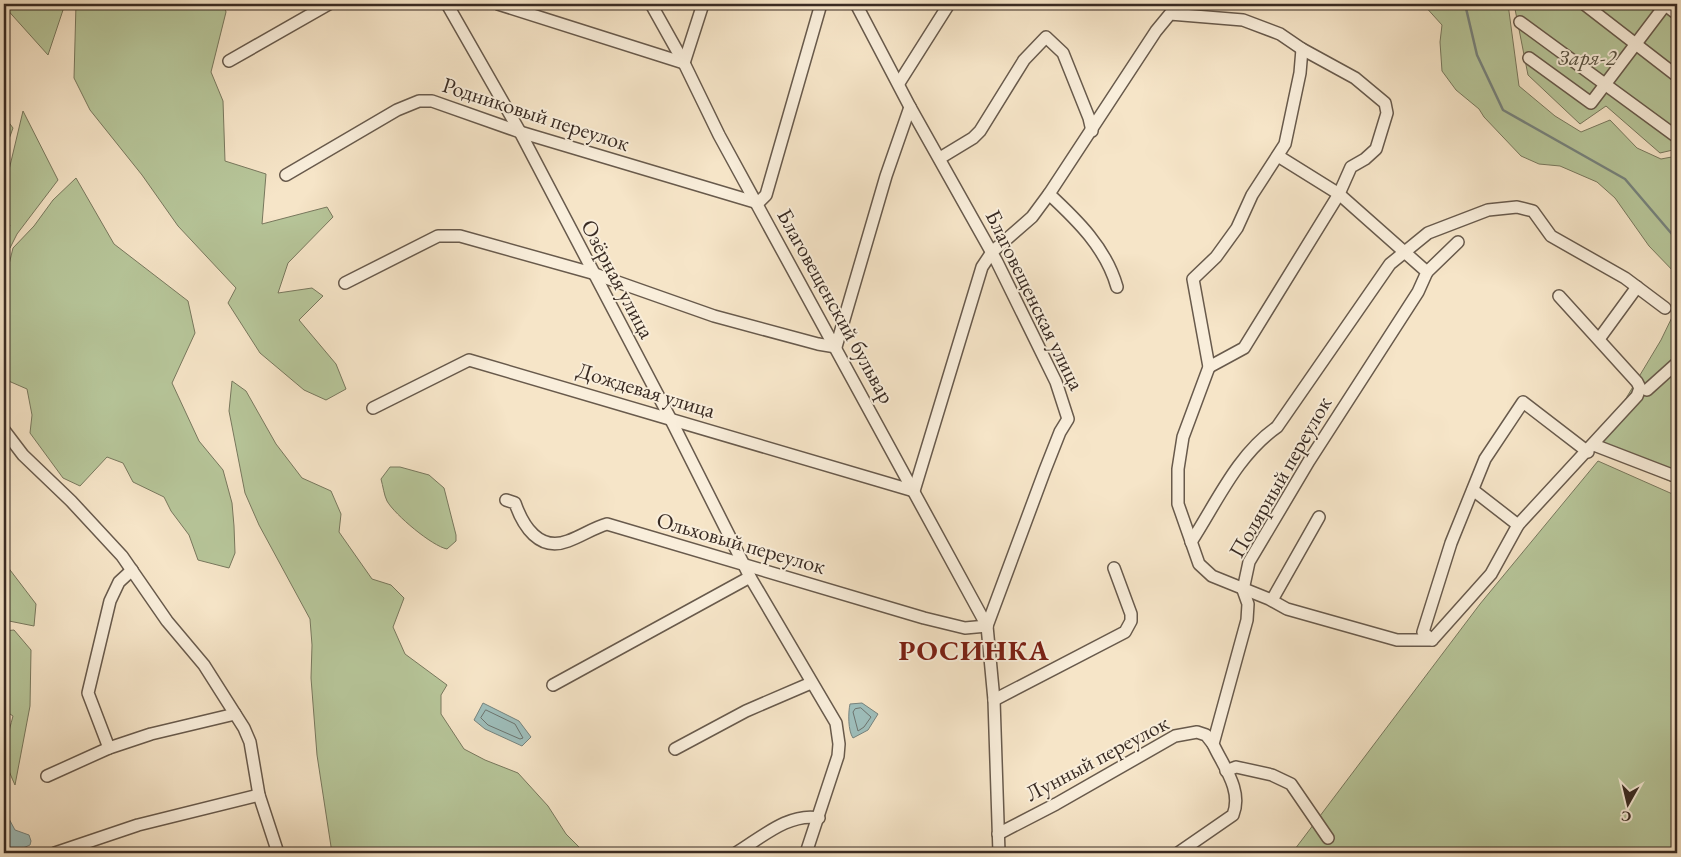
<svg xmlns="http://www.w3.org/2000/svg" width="1681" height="857" viewBox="0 0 1681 857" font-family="'EB Garamond',serif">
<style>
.green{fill:#b7c69a;stroke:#78785e}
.water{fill:#9ebebb;stroke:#76837e}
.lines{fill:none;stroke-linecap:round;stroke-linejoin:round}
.shore{stroke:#6c746f;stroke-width:1}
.stream{stroke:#76837e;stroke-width:2.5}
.minor-casing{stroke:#685a4c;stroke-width:14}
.minor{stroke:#f9eedb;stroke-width:11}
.labels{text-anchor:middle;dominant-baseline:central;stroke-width:4;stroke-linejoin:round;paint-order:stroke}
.park-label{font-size:22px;font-style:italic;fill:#585241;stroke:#f9eedb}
.street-label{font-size:22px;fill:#392b23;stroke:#f9eedb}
.district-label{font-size:28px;font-weight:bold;letter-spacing:1px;fill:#7a1f14;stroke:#f9eedb}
</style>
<rect width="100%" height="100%" fill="#f6e5c8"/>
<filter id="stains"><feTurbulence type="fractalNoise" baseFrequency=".004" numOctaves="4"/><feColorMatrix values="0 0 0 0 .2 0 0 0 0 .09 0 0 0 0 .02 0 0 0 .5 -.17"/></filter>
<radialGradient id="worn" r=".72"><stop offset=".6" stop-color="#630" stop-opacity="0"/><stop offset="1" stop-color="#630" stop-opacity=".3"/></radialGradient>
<!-- green -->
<g class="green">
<polygon points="4,4 65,4 48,55 4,6"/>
<polygon points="76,4 224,4 226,12 211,72 223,101 225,161 266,174 262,224 327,207 333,217 288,263 278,293 312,288 323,296 299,320 336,364 346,389 326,400 304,390 260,353 228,303 236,288 178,226 142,175 90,110 74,78"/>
<polygon points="1423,4 1508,4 1519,86 1555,116 1581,132 1610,120 1637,148 1661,159 1677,156 1677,275 1649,246 1615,198 1597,182 1560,166 1539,164 1521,156 1484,117 1479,109 1456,90 1442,71 1440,42 1442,25"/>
<polygon points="1514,4 1677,4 1677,149 1660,153 1606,106 1580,124 1528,75"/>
<polygon points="23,111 58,180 17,234 10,248 5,242 10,225 4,220 4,191"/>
<polygon points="4,116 13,128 4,153"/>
<polygon points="76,178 114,244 188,301 195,333 172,383 199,441 223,470 232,503 234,526 235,553 229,568 198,560 189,535 171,511 164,497 133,482 123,463 107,457 80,486 63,478 30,433 32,415 27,389 4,379 4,285 13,248 34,226 53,200"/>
<polygon points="1677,307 1677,484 1595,450 1661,340"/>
<polygon points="232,381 246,391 276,444 302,478 331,491 341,514 339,532 372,579 391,585 404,598 393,627 405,654 447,685 441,695 441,714 464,749 485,760 518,773 548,806 566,834 585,853 332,853 317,755 311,678 312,645 310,619 259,525 245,493 229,411"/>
<polygon points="1598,461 1677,496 1677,853 1292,853 1480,604"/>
<path d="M390 467H400L429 475 444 488 456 535V541L447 549C432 546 395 515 387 501 384 495 383 486 381 479Z"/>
<polygon points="4,562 36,604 34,626 4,620"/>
<path d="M14 630 31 650 30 706 15 785C0 752 4 751 13 716L4 710V631Z"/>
</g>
<!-- water -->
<g class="water">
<polygon points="483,703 519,721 531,737 522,746 485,729 474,720"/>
<path d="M862 703 878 714 868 730 853 738C848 731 848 713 850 704Z"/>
<polygon points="8,817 15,830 29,835 31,841 30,845 23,848 26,853 4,853 4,819"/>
</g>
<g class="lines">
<!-- shore -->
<g class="shore">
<polygon points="861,708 871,717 864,727 858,731 853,712 855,709"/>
<polygon points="486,710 515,724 523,738 520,739 488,725 481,718"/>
</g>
<!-- stream -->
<polyline class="stream" points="1465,4 1477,55 1503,110 1625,179 1677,240"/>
<!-- minor casing -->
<g class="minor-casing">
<g id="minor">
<polyline points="447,4 520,132 670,418 750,577 836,723 839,744 838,756 806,853"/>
<polyline points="498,4 684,63 703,4"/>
<polyline points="651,4 684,63 719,135 987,626 994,700 999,853"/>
<polyline points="856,4 910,107 997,262 1056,382 1068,419 1060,432 1045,470 987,626"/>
<polyline points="1584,4 1677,76"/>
<polyline points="1664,4 1677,14"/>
<polyline points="1520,22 1677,137"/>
<polyline points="1302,49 1300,73 1285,144 1252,195 1237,228 1216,257 1193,279 1209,367 1183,437 1178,469 1178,504 1199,564 1212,576 1269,599 1287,609 1397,640 1432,640 1491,574 1518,525 1637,396 1640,388 1637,382 1559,296"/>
<polyline points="1529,58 1591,103 1666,4"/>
<polyline points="229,61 329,4"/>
<polyline points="899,83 949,4"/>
<polyline points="940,158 973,138 980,131 1024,60 1046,37 1063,53 1089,118 1092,131"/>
<polyline points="286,175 397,110 419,101 432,101 520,132 758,203 766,195 821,4"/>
<path d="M1049 194C1077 220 1106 248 1117 287"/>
<polyline points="1427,272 1458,242"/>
<polyline points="345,283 438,236 460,236 592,273 714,316 818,344 836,347 886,176 910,107"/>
<polyline points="1599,339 1637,287"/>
<polyline points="1647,390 1677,363"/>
<polyline points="373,408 469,360 914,491 982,267 992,252 1032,217 1049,194 1156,31 1170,14 1243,20 1280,34 1302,49 1355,78 1385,103 1387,113 1376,149 1365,159 1351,167 1339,194 1244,348 1209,367"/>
<polyline points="4,430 23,455 71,501 122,556 167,621 204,665 244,728 250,742 259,795 278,853"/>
<polyline points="1594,445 1677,477"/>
<polyline points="1473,490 1518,525"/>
<path d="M506 500 515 503C523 526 539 552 568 541 582 536 593 528 607 524L924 618 965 628 987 626"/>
<path d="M1191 542C1217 502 1237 455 1277 427L1390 264 1428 233 1488 210 1517 207 1533 211 1551 236 1625 278 1665 308"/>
<polyline points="1272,600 1319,517"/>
<polyline points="1432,640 1423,632 1451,543 1485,459 1523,402 1588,452"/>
<polyline points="553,685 750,577"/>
<polyline points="994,700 1125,632 1131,621 1131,614 1114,568"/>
<polyline points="109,748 88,693 110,601 119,582 132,570"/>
<polyline points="675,749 746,711 811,683"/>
<polyline points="1226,771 1236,767 1272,775 1291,784 1328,838"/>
<polyline points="47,776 109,748 151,734 235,714"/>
<polyline points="998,834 1056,804 1175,736 1197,732 1206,735 1213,744"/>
<polyline points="55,853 138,825 259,795"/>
<path d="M736 853C761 838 789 812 819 818"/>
<path d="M1178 853 1233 815C1243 790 1223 766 1213 744L1247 620 1248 604 1243 590 1249 562 1309 461 1418 292 1427 272 1339 194 1278 156"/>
</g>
</g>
<!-- minor -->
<use href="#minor" class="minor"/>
</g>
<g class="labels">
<!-- park labels -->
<g class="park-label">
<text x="1587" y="57">Заря-2</text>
</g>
<!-- street labels -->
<g class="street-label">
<text transform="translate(536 114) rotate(18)">Родниковый переулок</text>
<text transform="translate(618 279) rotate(62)">Озёрная улица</text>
<text transform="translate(1035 300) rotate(64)">Благовещенская улица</text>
<text transform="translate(836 306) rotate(61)">Благовещенский бульвар</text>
<text transform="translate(646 390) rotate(17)">Дождевая улица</text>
<text transform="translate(1280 477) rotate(-60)">Полярный переулок</text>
<text transform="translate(741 543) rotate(16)">Ольховый переулок</text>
<text transform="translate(1097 758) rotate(-28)">Лунный переулок</text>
</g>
<!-- district labels -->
<g class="district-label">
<text x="974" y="650">РОСИНКА</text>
</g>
</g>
<!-- margin -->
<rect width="1681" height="857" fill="none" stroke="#f6e5c8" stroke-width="20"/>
<rect x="5" y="5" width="1671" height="847" fill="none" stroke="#392b23" stroke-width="2.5"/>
<rect x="10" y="10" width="1661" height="837" fill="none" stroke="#392b23"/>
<!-- north arrow -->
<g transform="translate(1628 804) rotate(188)" stroke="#f9eedb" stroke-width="4" paint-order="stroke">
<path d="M0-4L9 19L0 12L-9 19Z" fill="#392b23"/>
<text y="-8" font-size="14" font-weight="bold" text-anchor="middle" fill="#392b23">С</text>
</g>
<rect width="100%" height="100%" filter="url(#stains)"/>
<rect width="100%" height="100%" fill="url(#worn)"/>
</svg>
